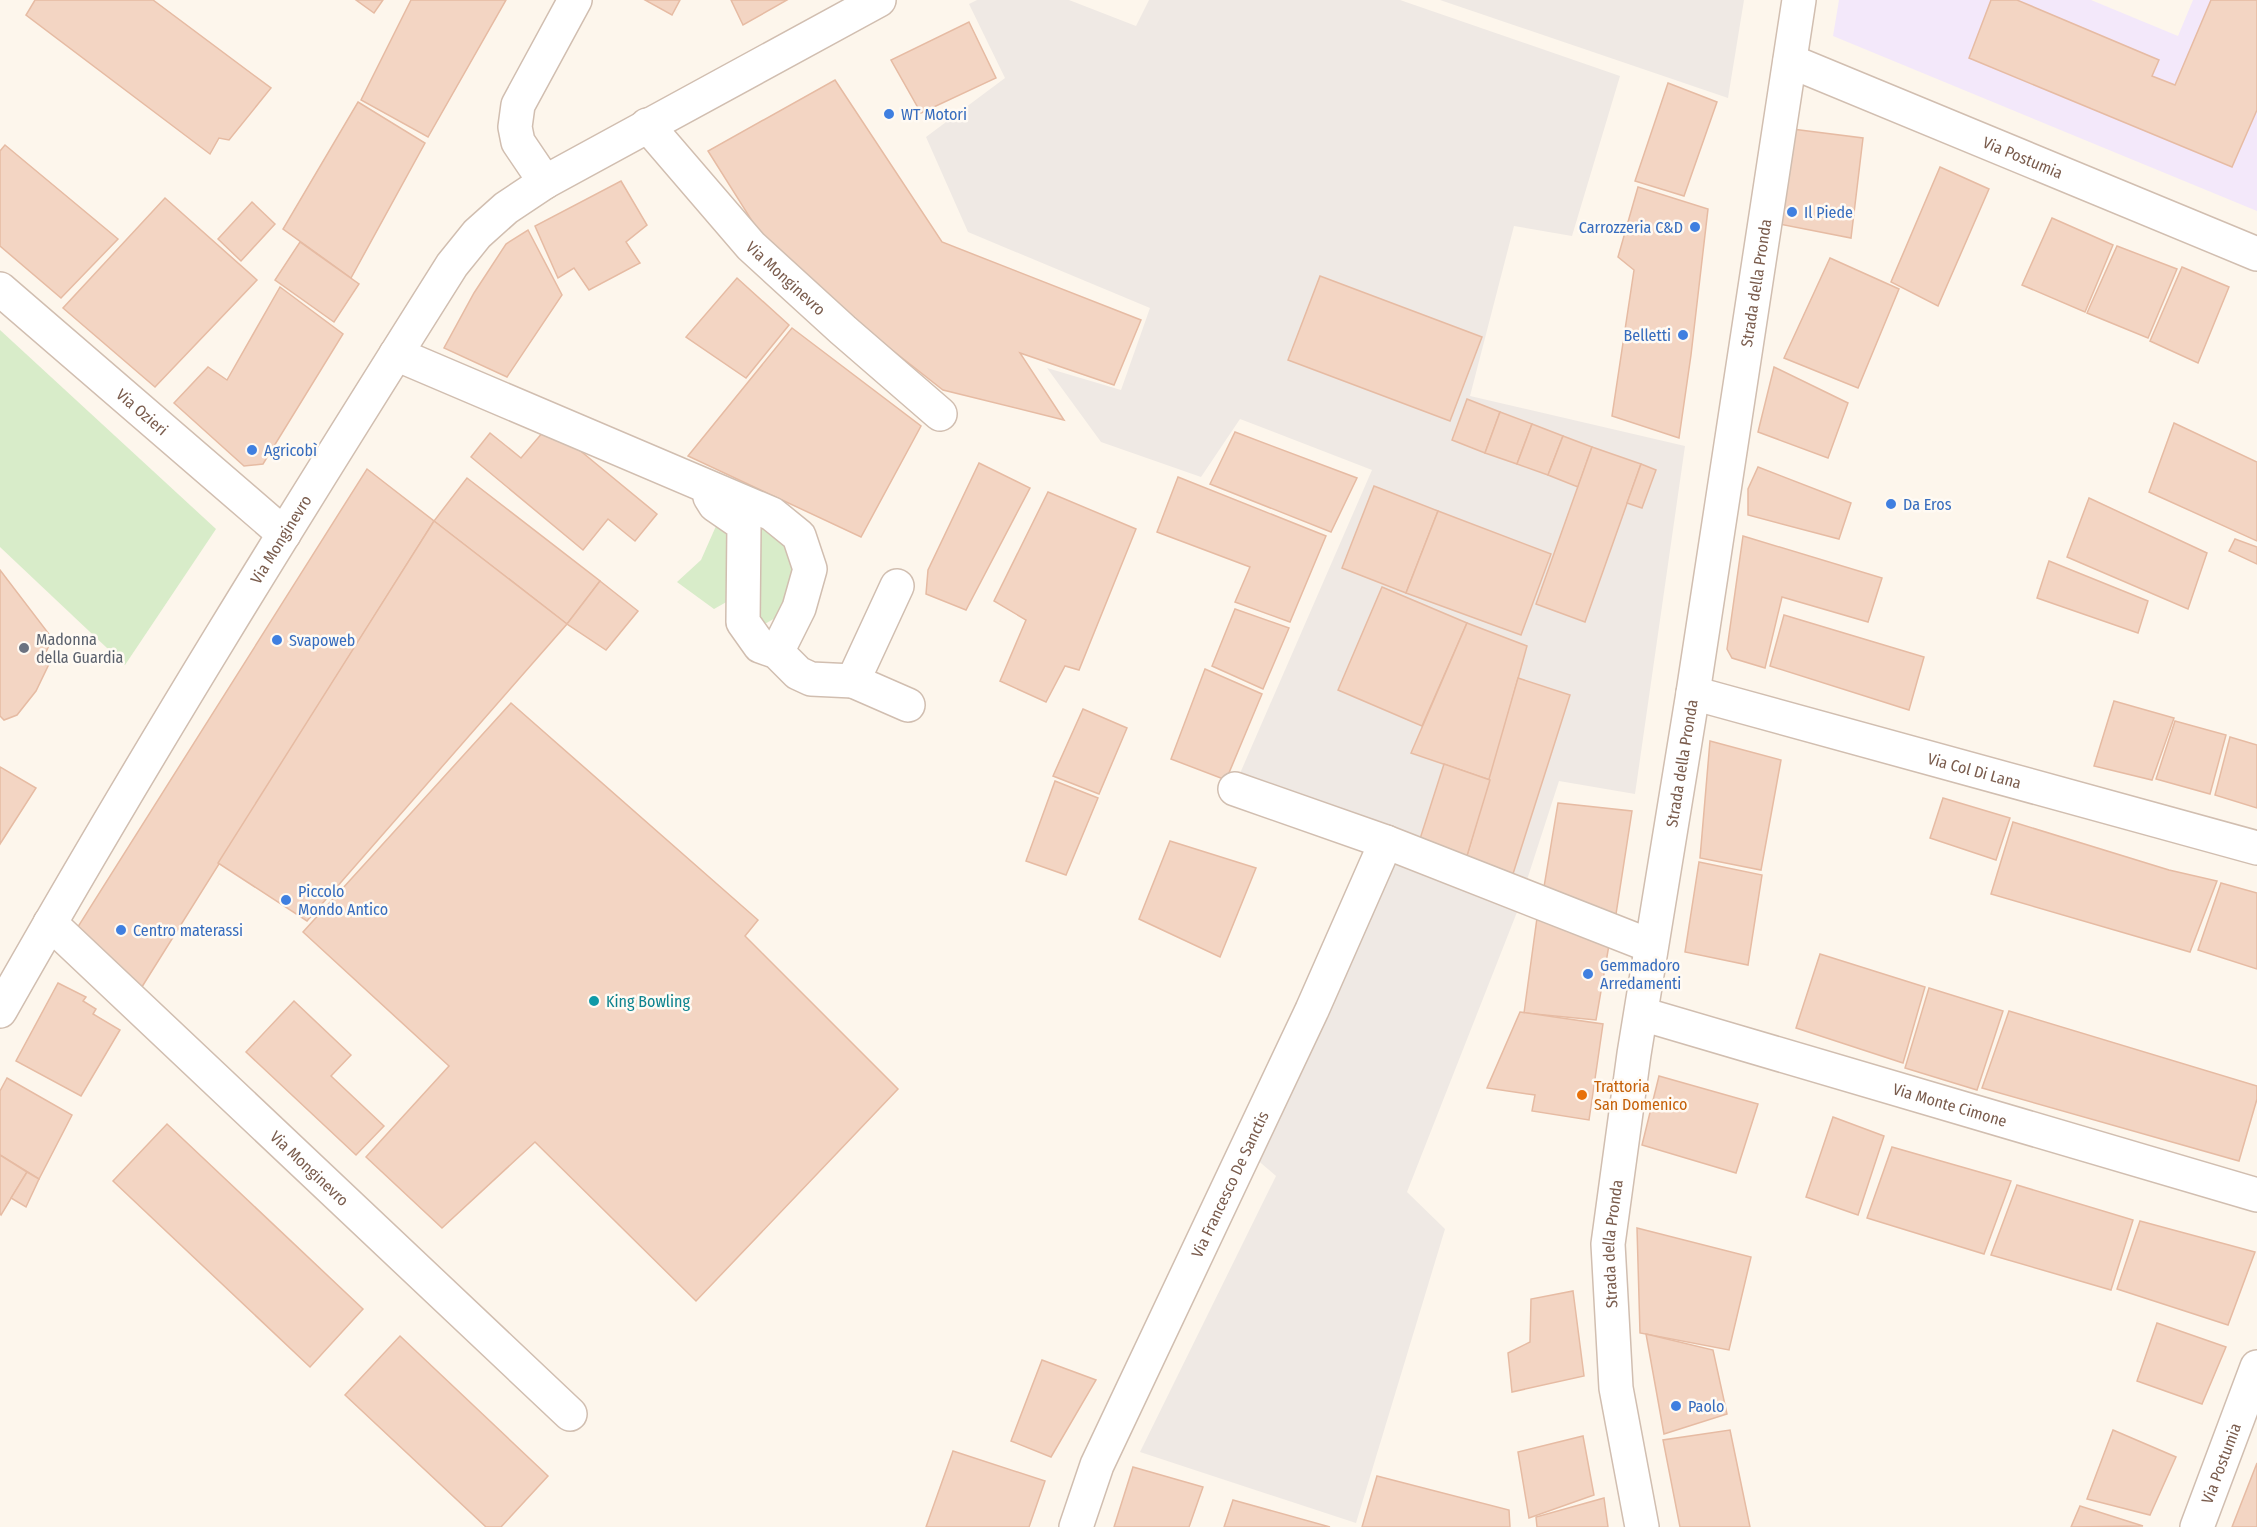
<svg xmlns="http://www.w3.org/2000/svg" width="2257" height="1527" viewBox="0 0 2257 1527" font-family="'Fira Sans Condensed',sans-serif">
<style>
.industrial{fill:#efe9e4}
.education{fill:#f3e8fa}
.green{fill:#d8ecc9}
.building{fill:#f3d5c3;stroke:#e6bba3;stroke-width:1.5}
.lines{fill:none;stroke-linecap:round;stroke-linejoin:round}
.minor-casing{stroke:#d1beb0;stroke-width:36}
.minor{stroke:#fff;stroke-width:33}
.shop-dot{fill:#3f7fe0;stroke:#fffaf3;stroke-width:2}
.worship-dot{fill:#6b7280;stroke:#fffaf3;stroke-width:2}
.culture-dot{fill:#0f9aa8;stroke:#fffaf3;stroke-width:2}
.food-dot{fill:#e8710a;stroke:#fffaf3;stroke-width:2}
.labels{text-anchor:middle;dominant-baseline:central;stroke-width:5;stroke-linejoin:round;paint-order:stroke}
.shop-label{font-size:16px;fill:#366cbe;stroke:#fffaf3;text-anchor:start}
.street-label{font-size:16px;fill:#7a5c4d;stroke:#fffaf3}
.worship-label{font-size:16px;fill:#5b616d;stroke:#fffaf3;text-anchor:start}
.culture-label{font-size:16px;fill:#0d838f;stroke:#fffaf3;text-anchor:start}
.food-label{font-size:16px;fill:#c56008;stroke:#fffaf3;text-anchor:start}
</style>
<rect width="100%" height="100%" fill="#fdf6ec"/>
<!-- industrial -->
<g class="industrial">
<polygon points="977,0 1069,0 1136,26 1149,0 1400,0 1620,76 1572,236 1514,226 1470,396 1685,446 1635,794 1559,781 1525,886 1238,778 1372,470 1240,419 1201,477 1101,442 1047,368 1121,390 1150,308 968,232 926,137 1005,78 969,4"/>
<polygon points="1440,0 1744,0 1728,98"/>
<polygon points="1387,857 1519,907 1407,1192 1445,1229 1356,1523 1140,1452 1276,1176 1255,1158"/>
</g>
<!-- education -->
<polygon class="education" points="1839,0 2091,0 2178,36 2193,0 2257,0 2257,211 1833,36"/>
<!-- green -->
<g class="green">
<polygon points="0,330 216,529 125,665 0,547"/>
<polygon points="753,515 783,534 798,565 779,616 761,626 752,607"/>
<polygon points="720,517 738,537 737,596 714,609 677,582 701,560"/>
</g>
<!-- building -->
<g class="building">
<polygon points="35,0 153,0 271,88 229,140 219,138 210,154 26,15"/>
<polygon points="356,0 383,0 374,13"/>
<polygon points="411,0 506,0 428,137 361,100"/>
<polygon points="645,0 680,0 672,15"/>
<polygon points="731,0 787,0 743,25"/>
<polygon points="1991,0 2017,0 2159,60 2152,76 2175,85 2211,0 2257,0 2257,110 2232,167 1969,58"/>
<polygon points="969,22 996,78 921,113 891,60"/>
<polygon points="835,80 942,242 1141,320 1114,385 1020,353 1064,420 943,390 776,259 708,151"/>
<polygon points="1668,83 1717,102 1684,196 1635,181"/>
<polygon points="358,102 425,143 351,278 283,229"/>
<polygon points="1792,129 1863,138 1851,238 1779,224"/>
<polygon points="5,145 118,239 61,298 0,246 0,151"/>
<polygon points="1940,167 1989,189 1938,306 1891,282"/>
<polygon points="621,181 647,225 626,242 640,263 589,290 574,268 558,278 535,226"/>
<polygon points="1638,187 1708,209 1691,355 1679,438 1612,416 1634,270 1618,257"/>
<polygon points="165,198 257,280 155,387 63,308"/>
<polygon points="252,202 275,224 241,261 218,239"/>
<polygon points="2052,218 2113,245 2085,312 2022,285"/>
<polygon points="528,230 562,295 507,377 444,348 474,293 506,244"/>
<polygon points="300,242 359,284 334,322 275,280"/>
<polygon points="2117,246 2177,269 2148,338 2087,313"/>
<polygon points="1830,258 1899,289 1858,388 1784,358"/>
<polygon points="2182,267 2229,287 2198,363 2150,341"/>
<polygon points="1320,276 1482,337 1450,421 1288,360"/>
<polygon points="737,278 789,325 746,378 686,337"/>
<polygon points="280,287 343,334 263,464 244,466 174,403 208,367 227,380"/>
<polygon points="792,328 921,426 861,537 688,456"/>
<polygon points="1774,367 1848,403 1828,458 1758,432"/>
<polygon points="1467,399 1500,412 1485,453 1452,440"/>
<polygon points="1500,412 1532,424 1517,464 1485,453"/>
<polygon points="2174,423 2257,462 2257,541 2149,492"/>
<polygon points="1532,424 1563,436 1548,475 1517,464"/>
<polygon points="549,425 657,514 635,541 608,519 583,550 471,457 490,433 521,458"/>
<polygon points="1235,432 1357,478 1331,532 1210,484"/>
<polygon points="1563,436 1592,447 1578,487 1548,475"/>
<polygon points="1592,447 1641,464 1585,622 1536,604"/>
<polygon points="979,463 1030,488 966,610 926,594 928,570"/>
<polygon points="1641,464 1656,470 1642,508 1627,503"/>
<polygon points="1758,467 1851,503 1839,539 1748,515 1748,489"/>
<polygon points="367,469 434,521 140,990 74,933"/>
<polygon points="1178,477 1326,536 1290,622 1235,602 1250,567 1157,532"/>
<polygon points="467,478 600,581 567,624 434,521"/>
<polygon points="1374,486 1438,511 1406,593 1342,568"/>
<polygon points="1048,492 1136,529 1079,670 1065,666 1046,702 1000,681 1026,620 994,601"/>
<polygon points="2089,498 2207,553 2188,609 2067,557"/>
<polygon points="1438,511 1551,554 1521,635 1406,593"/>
<polygon points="434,521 567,624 307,921 218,863"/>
<polygon points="1743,536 1882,578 1868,622 1782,597 1765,668 1732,658 1727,649"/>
<polygon points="2235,539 2257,547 2257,564 2229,551"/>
<polygon points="2049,561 2148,601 2138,633 2037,598"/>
<polygon points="0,570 52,638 44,657 49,664 36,691 17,715 4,720 0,716"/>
<polygon points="600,581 638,611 606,650 567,624"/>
<polygon points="1382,587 1467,623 1422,726 1338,690"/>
<polygon points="1235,609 1289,628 1263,689 1212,666"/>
<polygon points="1784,615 1924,657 1909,710 1770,666"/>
<polygon points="1467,623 1527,646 1490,780 1411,753"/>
<polygon points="1205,669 1262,694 1226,780 1171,759"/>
<polygon points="1518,678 1570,695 1512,877 1466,859"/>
<polygon points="2114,701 2174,718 2152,780 2094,766"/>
<polygon points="511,703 758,920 745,936 898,1089 696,1301 535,1142 442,1228 366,1157 449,1066 303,932"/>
<polygon points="1083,709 1127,728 1099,794 1053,776"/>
<polygon points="2175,721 2226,735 2210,794 2156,779"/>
<polygon points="2230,737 2257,745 2257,808 2215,795"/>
<polygon points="1710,741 1781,760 1761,870 1700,858"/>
<polygon points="1444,764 1490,780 1466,859 1419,842"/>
<polygon points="0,767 36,788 0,844"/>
<polygon points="1055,781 1098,798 1066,875 1026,861"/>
<polygon points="1943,798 2010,818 1996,860 1930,838"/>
<polygon points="1558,803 1632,811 1616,914 1543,893"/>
<polygon points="2013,822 2169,870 2217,881 2190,952 1991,894"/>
<polygon points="1170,841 1256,868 1220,957 1139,919"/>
<polygon points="1699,862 1762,875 1748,965 1685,952"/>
<polygon points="2221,883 2257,893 2257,969 2198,950"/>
<polygon points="1537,918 1609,945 1596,1020 1524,1013"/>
<polygon points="1820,954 1925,987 1903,1063 1796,1028"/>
<polygon points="58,983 86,997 83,1001 96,1009 93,1014 120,1030 81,1096 16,1061"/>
<polygon points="1929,988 2003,1011 1977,1090 1905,1068"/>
<polygon points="294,1001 351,1055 331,1076 384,1126 356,1155 246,1052"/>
<polygon points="2009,1011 2257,1086 2257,1099 2239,1161 1982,1088"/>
<polygon points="1520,1012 1603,1024 1589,1120 1532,1111 1535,1095 1487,1088"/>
<polygon points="1659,1076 1758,1104 1736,1173 1642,1145"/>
<polygon points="7,1078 72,1115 39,1179 0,1155 0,1091"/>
<polygon points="1833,1117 1884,1136 1858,1215 1806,1197"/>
<polygon points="167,1124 363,1309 310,1367 113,1181"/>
<polygon points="1892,1147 2011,1181 1984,1254 1867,1218"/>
<polygon points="0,1155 27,1172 1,1215 0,1214"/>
<polygon points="27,1172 39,1179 26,1207 11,1198"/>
<polygon points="2017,1185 2133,1220 2111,1290 1991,1255"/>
<polygon points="2140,1221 2255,1252 2228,1325 2117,1289"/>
<polygon points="1637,1228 1751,1257 1729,1350 1640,1333"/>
<polygon points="1573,1291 1584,1376 1512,1392 1508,1353 1530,1342 1531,1299"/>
<polygon points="2157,1323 2226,1347 2202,1404 2137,1381"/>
<polygon points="1646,1334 1713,1350 1727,1414 1664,1434"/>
<polygon points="400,1336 548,1476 501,1527 486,1527 345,1395"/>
<polygon points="1042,1360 1096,1380 1051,1457 1011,1441"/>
<polygon points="1730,1430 1750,1527 1680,1527 1663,1440"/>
<polygon points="2113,1430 2176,1457 2150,1515 2087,1499"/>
<polygon points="1583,1436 1594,1495 1529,1518 1518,1452"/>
<polygon points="953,1451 1045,1481 1029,1527 926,1527"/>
<polygon points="2257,1463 2257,1527 2232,1527"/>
<polygon points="1133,1467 1203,1487 1189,1527 1114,1527"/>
<polygon points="1377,1476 1509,1510 1510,1527 1362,1527"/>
<polygon points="1604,1498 1608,1527 1537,1527 1536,1517"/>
<polygon points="1233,1500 1330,1527 1224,1527"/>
<polygon points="2080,1506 2143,1526 2071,1527"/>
</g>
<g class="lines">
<!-- minor casing -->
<g class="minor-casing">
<g id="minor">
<path id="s1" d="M1790 61 2257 254"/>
<path id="s2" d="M647 125 751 246 843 330 940 414"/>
<polyline points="545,182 518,142 515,127 518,105 575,0"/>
<path id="s3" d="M0 289 284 534"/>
<polyline points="396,354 772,514 799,536 810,569 799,608 777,652"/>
<polyline points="710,497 715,505 744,525 743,622 760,646 777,652 798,673 811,679 853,681 897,586"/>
<polyline points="853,681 908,705"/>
<path id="s4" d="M1693 693 2257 848"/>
<polyline points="1235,789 1386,842 1651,946"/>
<path id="s5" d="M50 923 570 1414"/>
<path id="s6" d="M0 1011C143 758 297 511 452 265L477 234 506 208 545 182 879 0"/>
<path id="s7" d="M1642 1014 2257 1195"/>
<path id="s8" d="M1076 1527 1097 1465 1312 1010 1386 842"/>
<path id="s9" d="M1642 1527 1616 1388 1608 1244 1634 1054 1693 693 1799 0"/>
<path id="s10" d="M2197 1527 2257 1367"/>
</g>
</g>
<!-- minor -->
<use href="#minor" class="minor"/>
</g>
<!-- markers -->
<g class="shop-dot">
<circle cx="889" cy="114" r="6"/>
<circle cx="1792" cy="212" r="6"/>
<circle cx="1695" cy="227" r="6"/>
<circle cx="1683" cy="335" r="6"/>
<circle cx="252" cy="450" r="6"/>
<circle cx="1891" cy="504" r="6"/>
<circle cx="277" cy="640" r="6"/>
<circle cx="286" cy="900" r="6"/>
<circle cx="121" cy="930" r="6"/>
<circle cx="1588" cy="974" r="6"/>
<circle cx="1676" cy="1406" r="6"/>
</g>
<circle class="worship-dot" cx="24" cy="648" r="6"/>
<circle class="culture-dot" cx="594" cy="1001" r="6"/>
<circle class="food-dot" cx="1582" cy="1095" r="6"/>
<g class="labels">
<!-- shop labels -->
<g class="shop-label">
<text x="901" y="114">WT Motori</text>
<text x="1804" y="212">Il Piede</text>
<text x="1683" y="227" text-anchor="end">Carrozzeria C&amp;D</text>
<text x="1671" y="335" text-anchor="end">Belletti</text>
<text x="264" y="450">Agricobì</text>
<text x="1903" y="504">Da Eros</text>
<text x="289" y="640">Svapoweb</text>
<text x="298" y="891">Piccolo<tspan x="298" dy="18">Mondo Antico</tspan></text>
<text x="133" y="930">Centro materassi</text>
<text x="1600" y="965">Gemmadoro<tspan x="1600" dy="18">Arredamenti</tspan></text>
<text x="1688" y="1406">Paolo</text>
</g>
<!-- street labels -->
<g class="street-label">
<text stroke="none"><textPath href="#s1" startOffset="252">Via Postumia</textPath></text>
<text stroke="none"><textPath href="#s2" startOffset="207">Via Monginevro</textPath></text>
<text stroke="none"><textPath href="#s9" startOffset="1258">Strada della Pronda</textPath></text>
<text stroke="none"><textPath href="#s3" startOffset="188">Via Ozieri</textPath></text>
<text stroke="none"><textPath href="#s6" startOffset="549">Via Monginevro</textPath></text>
<text stroke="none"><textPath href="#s9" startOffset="772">Strada della Pronda</textPath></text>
<text stroke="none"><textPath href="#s4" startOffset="292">Via Col Di Lana</textPath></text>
<text stroke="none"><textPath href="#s7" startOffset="321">Via Monte Cimone</textPath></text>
<text stroke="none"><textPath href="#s5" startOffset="357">Via Monginevro</textPath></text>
<text stroke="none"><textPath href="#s8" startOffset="376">Via Francesco De Sanctis</textPath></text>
<text stroke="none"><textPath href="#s9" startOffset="286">Strada della Pronda</textPath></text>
<text stroke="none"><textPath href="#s10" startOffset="68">Via Postumia</textPath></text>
</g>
<!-- worship labels -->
<g class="worship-label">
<text x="36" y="639">Madonna<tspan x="36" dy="18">della Guardia</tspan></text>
</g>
<!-- culture labels -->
<g class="culture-label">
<text x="606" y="1001">King Bowling</text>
</g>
<!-- food labels -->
<g class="food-label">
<text x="1594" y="1086">Trattoria<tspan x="1594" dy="18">San Domenico</tspan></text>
</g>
</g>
</svg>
